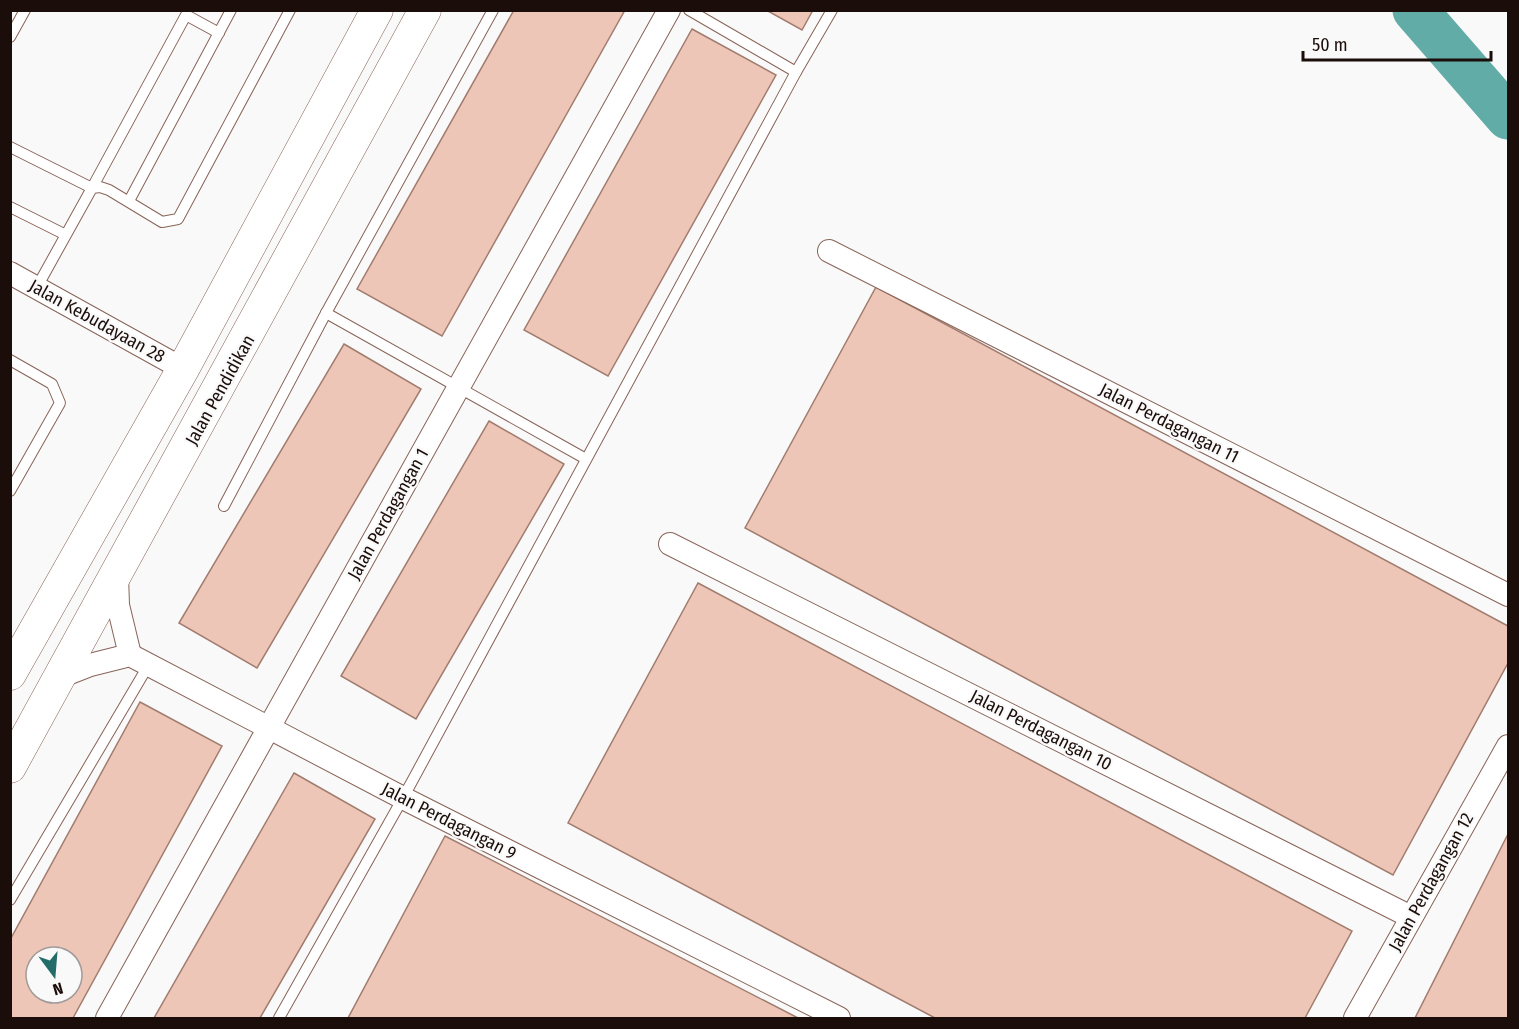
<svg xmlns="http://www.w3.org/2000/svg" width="1519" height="1029" viewBox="0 0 1519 1029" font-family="'Fira Sans Condensed',sans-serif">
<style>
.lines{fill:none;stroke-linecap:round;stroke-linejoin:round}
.river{stroke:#62aca8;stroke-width:45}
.building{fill:#eec6b7;stroke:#a17c6f;stroke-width:1.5;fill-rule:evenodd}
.lane-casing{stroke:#886458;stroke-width:12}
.street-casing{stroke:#886458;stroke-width:24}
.secondary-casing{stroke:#886458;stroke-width:33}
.lane{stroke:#fff;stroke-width:10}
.street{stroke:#fff;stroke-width:22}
.secondary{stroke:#fff;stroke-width:32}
.labels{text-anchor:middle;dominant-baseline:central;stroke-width:4.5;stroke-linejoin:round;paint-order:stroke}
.street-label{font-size:18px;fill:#1b0d09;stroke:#f9f9f9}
</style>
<rect width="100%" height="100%" fill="#f9f9f9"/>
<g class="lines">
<!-- river -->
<polyline class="river" points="1415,10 1508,117"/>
</g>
<!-- building -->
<g class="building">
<polygon points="514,10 625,10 442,336 357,289"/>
<polygon points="766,10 813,10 802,30"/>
<polygon points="692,29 776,75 608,376 524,330"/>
<polygon points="876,287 1508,626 1508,663 1393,875 745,528"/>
<polygon points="344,344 421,389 257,668 179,623"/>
<polygon points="489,421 564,464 416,719 341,676"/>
<polygon points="698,583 1352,931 1305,1018 935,1018 568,823"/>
<path d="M140 702 222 746 73 1018H10V940ZM36 957H72V993H36Z"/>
<polygon points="294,773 375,819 260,1018 154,1018"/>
<polygon points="1508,834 1508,1018 1415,1018"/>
<polygon points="445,836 798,1018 348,1018"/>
</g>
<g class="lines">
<!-- lane casing -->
<g class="lane-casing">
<g id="lane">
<polyline points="689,10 796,72"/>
<polyline points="10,37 25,10"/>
<polyline points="10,147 92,188 186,15 219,33"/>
<polyline points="129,201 231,10"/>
<polyline points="10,207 64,234"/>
<polyline points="37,287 92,188 100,187 109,190 162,222 178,219 290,10"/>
<polyline points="326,313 586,459"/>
<polyline points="10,360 52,384 60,403 10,491"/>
<polyline points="224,506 326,313 493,10"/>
<polyline points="10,900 148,666"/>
<polyline points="279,1018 403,798 796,72 832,10"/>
</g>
</g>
<!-- street casing -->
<g class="street-casing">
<g id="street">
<polyline points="829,251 1508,595"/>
<polyline points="10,273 183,369"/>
<polyline points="670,544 1411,917"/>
<polyline points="117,576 118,605 130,655"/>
<polyline points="57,678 90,665 130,655 403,798 839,1018"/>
<polyline points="107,1018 669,10"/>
<polyline points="1355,1018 1508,746"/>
</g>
</g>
<!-- secondary casing -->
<g class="secondary-casing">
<g id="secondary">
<polyline points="10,674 183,369 377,10"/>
<polyline points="10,767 425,10"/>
</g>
</g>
<!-- lane -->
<use href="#lane" class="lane"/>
<!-- street -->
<use href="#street" class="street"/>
<!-- secondary -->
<use href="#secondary" class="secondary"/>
</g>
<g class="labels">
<!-- street labels -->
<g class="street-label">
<text transform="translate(97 321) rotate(29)">Jalan Kebudayaan 28</text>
<text transform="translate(220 390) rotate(-61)">Jalan Pendidikan</text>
<text transform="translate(1169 423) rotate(27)">Jalan Perdagangan 11</text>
<text transform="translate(388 514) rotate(-61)">Jalan Perdagangan 1</text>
<text transform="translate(1041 730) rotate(27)">Jalan Perdagangan 10</text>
<text transform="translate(449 821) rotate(27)">Jalan Perdagangan 9</text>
<text transform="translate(1431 882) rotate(-61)">Jalan Perdagangan 12</text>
</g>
</g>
<!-- border -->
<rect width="1519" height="1029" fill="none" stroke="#1b0d09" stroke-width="24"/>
<!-- north arrow -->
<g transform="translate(54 975) rotate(164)"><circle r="28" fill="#f9f9f9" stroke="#a09b99" stroke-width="1.5"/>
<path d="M0-4.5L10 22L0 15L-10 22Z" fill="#226d6a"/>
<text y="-9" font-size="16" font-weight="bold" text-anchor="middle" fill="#1b0d09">N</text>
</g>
<!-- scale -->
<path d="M1303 51v9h188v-9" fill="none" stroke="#1b0d09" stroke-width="3"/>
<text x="1312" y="51" font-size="18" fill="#1b0d09" stroke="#f9f9f9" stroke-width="4.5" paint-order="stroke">50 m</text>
</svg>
